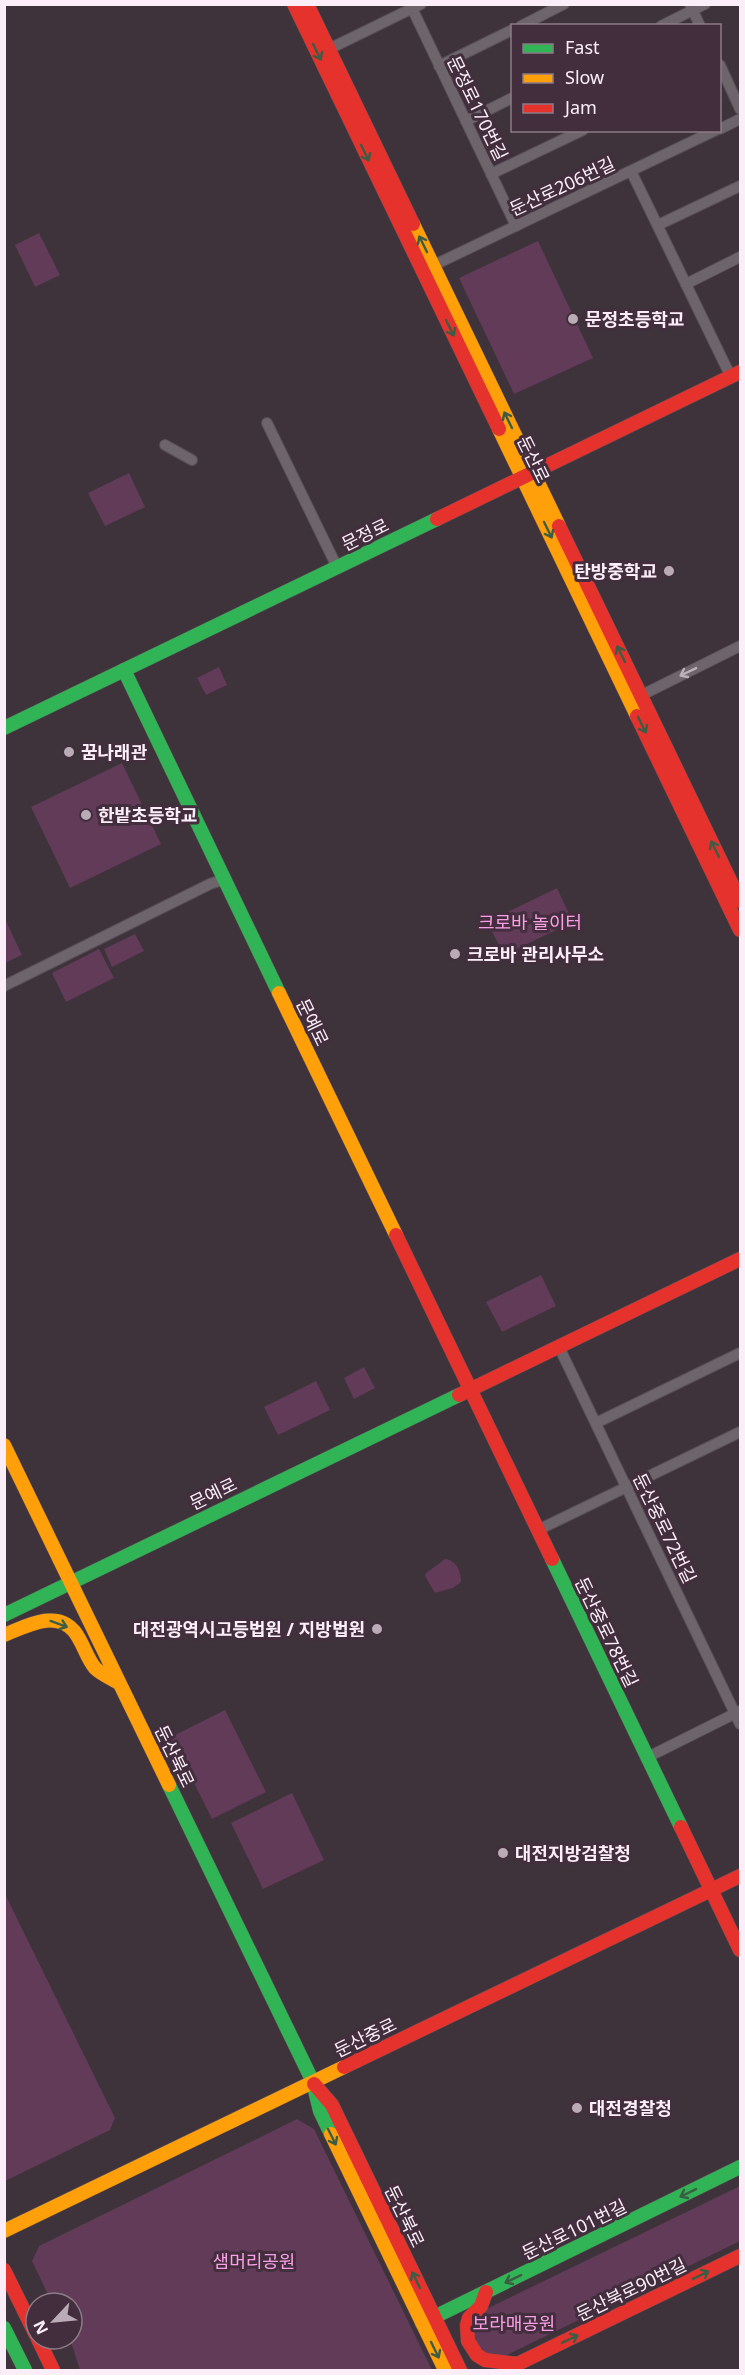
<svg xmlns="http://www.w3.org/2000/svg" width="745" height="2375" viewBox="0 0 745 2375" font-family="'Noto Sans','Noto Sans KR',sans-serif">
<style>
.green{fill:#613b58}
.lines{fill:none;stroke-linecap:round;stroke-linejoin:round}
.street-casing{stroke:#584e56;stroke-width:12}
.fast-casing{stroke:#584e56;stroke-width:15}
.slow-casing{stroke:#584e56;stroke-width:15}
.jam-casing{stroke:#584e56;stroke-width:15}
.street{stroke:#6e646b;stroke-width:10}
.fast{stroke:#30b455;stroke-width:14}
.slow{stroke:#ff9f0a;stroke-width:14}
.jam{stroke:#e5322d;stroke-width:14}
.oneway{stroke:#3c5d45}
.oneway2{stroke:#bcb0b9}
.poi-dot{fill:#baacb6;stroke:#422e3d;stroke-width:2}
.labels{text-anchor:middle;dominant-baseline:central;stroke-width:6;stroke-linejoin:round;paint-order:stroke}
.street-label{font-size:18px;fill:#fceef8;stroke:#422e3d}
.poi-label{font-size:18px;font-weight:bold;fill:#fceef8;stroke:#422e3d;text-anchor:start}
.park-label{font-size:18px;fill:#fd9fe6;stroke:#422e3d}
</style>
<rect width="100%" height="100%" fill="#3e323b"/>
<!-- green -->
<g class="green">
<polygon points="39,233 60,275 35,287 15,245"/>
<polygon points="538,241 593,358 514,394 459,278"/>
<polygon points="129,473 145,507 105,526 88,493"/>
<polygon points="219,667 227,685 206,695 197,678"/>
<polygon points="122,763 161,844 70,888 31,807"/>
<polygon points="557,888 573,922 504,955 487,922"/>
<polygon points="5,919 22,955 5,963 4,963"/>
<polygon points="135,934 144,951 112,967 104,949"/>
<polygon points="99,949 114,978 66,1002 52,973"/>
<polygon points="541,1275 556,1306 502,1332 486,1302"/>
<polygon points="364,1367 375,1388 354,1399 344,1378"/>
<polygon points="316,1381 330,1410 278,1435 264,1407"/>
<path d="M445 1559C456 1560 461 1571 461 1582L453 1588 435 1593 425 1576 426 1573Z"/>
<polygon points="225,1710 266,1792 212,1819 171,1737"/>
<polygon points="292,1793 324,1860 263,1889 231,1823"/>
<polygon points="4,1892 115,2118 110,2130 5,2181"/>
<polygon points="297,2119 314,2129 432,2370 80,2370 70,2339 72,2339 72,2303 52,2303 32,2261 39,2246"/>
<path d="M740 2186V2241L507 2355C489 2361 479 2348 472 2334L476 2315 482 2311Z"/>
</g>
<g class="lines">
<!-- street casing -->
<g class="street-casing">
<g id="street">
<polyline points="410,4 516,226"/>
<polyline points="690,4 700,26"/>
<polyline points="521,26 564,4"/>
<polyline points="661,26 705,4"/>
<polyline points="329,49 421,4"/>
<polyline points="720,65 740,109"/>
<polyline points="439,66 512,30"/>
<polyline points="466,121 512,98"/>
<polyline points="720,129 740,119"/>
<polyline points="631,171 731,377"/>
<polyline points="491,174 583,130"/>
<polyline points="658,225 740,186"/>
<polyline points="428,268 716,130"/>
<polyline points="686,284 740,257"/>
<polyline points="267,423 337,567"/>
<polyline points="165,445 192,460"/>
<polyline points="636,698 740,646"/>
<polyline points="4,986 210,884 225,879"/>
<polyline points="559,1347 740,1724"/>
<polyline points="596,1423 740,1353"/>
<polyline points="538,1530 740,1432"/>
<polyline points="648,1757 740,1711"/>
</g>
</g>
<!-- fast casing -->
<g class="fast-casing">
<g id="fast">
<polyline points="124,670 279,993"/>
<polyline points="4,728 437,519"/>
<polyline points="552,1559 681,1827"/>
<polyline points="4,1615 459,1395"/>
<polyline points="169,1785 313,2082 320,2111 331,2134"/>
<polyline points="422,2323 740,2167"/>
<polyline points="4,2328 25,2370"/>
</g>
</g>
<!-- slow casing -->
<g class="slow-casing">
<g id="slow">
<polyline points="413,224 559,526"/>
<polyline points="499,429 637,716"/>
<polyline points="279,993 396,1235"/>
<polyline points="4,1445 169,1785"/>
<path d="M4 1635C25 1627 55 1609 74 1631 83 1642 86 1657 95 1668 101 1674 112 1679 119 1683"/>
<polyline points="331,2134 445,2370"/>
<polyline points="4,2231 344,2067"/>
</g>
</g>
<!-- jam casing -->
<g class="jam-casing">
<g id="jam">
<polyline points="294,4 499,429"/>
<polyline points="307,4 413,224"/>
<polyline points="437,519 740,372"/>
<polyline points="559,526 740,901"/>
<polyline points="637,716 740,930"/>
<polyline points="396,1235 552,1559"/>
<polyline points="459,1395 740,1259"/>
<polyline points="681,1827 740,1950"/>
<polyline points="344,2067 740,1876"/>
<polyline points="314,2084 332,2105 460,2370"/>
<polyline points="4,2270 36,2335"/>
<polyline points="486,2292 481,2306 469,2318 467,2325 468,2341 477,2355 485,2360 518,2364"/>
<polyline points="38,2339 53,2370"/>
<polyline points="505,2370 740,2256"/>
</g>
</g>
<!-- street -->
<use href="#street" class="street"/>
<!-- fast -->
<use href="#fast" class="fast"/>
<!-- slow -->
<use href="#slow" class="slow"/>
<!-- jam -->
<use href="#jam" class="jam"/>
</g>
<!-- one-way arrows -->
<defs><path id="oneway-shaft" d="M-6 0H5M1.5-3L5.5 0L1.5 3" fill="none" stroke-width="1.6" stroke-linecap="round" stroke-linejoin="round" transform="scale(1.5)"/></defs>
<g class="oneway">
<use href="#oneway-shaft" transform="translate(317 52) rotate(64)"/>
<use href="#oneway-shaft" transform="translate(365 153) rotate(64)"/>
<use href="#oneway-shaft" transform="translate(423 244) rotate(-116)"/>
<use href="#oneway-shaft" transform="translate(450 328) rotate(64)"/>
<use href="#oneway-shaft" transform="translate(508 420) rotate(-116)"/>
<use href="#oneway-shaft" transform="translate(548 530) rotate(64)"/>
<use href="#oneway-shaft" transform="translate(621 654) rotate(-116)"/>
<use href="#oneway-shaft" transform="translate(642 725) rotate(64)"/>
<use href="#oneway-shaft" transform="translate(715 849) rotate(-116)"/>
<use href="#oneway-shaft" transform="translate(59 1624) rotate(20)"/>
<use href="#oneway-shaft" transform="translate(332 2137) rotate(64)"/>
<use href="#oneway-shaft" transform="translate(688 2193) rotate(154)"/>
<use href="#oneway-shaft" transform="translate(701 2275) rotate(-26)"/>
<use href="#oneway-shaft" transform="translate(513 2279) rotate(154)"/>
<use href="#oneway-shaft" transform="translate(416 2280) rotate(-116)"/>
<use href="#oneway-shaft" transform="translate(570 2339) rotate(-26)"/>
<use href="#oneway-shaft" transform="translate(435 2350) rotate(64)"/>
</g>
<use class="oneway2" href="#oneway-shaft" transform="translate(688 672) rotate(154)"/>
<!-- markers -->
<g class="poi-dot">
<circle cx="573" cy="319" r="6"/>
<circle cx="669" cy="571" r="6"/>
<circle cx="69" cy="752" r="6"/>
<circle cx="86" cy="815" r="6"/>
<circle cx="455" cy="954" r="6"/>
<circle cx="377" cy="1629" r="6"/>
<circle cx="503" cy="1853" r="6"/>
<circle cx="577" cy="2108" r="6"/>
</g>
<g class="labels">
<!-- street labels -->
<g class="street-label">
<text transform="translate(478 108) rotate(64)">문정로170번길</text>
<text transform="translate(562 186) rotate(-25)">둔산로206번길</text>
<text transform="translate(534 459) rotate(64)">둔산로</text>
<text transform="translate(365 534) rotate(-26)">문정로</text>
<text transform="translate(313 1022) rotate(64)">문예로</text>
<text transform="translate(213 1493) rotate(-26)">문예로</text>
<text transform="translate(665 1528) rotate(64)">둔산중로72번길</text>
<text transform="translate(607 1632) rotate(64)">둔산중로78번길</text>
<text transform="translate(175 1756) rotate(64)">둔산북로</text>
<text transform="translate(365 2037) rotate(-26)">둔산중로</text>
<text transform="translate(405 2216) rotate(64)">둔산북로</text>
<text transform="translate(574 2229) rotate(-26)">둔산로101번길</text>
<text transform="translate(631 2289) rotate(-26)">둔산북로90번길</text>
</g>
<!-- poi labels -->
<g class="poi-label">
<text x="585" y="319">문정초등학교</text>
<text x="657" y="571" text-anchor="end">탄방중학교</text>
<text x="81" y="752">꿈나래관</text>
<text x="98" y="815">한밭초등학교</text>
<text x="467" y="954">크로바 관리사무소</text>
<text x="365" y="1629" text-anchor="end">대전광역시고등법원 / 지방법원</text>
<text x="515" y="1853">대전지방검찰청</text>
<text x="589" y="2108">대전경찰청</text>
</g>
<!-- park labels -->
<g class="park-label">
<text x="530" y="922">크로바 놀이터</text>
<text x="254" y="2261">샘머리공원</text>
<text x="514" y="2323">보라매공원</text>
</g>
</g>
<!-- border -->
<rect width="745" height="2375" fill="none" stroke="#fceef8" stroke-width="12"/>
<!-- legend -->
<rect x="511" y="24" width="210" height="108" fill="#422e3d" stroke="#8c7b88" stroke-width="1.5"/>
<rect x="523" y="44" width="30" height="9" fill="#30b455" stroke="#8c7b88" stroke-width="1.5"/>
<text x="565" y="54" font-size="18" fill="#fceef8">Fast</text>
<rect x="523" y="74" width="30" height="9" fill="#ff9f0a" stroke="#8c7b88" stroke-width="1.5"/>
<text x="565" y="84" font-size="18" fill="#fceef8">Slow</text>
<rect x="523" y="104" width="30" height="9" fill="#e5322d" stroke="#8c7b88" stroke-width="1.5"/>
<text x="565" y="114" font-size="18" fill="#fceef8">Jam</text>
<!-- north arrow -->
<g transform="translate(54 2321) rotate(244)"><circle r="28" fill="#422e3d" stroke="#8c7b88" stroke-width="1.5"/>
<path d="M0-4.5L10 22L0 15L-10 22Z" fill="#baacb6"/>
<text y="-9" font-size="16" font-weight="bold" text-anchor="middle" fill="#fceef8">N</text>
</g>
</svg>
